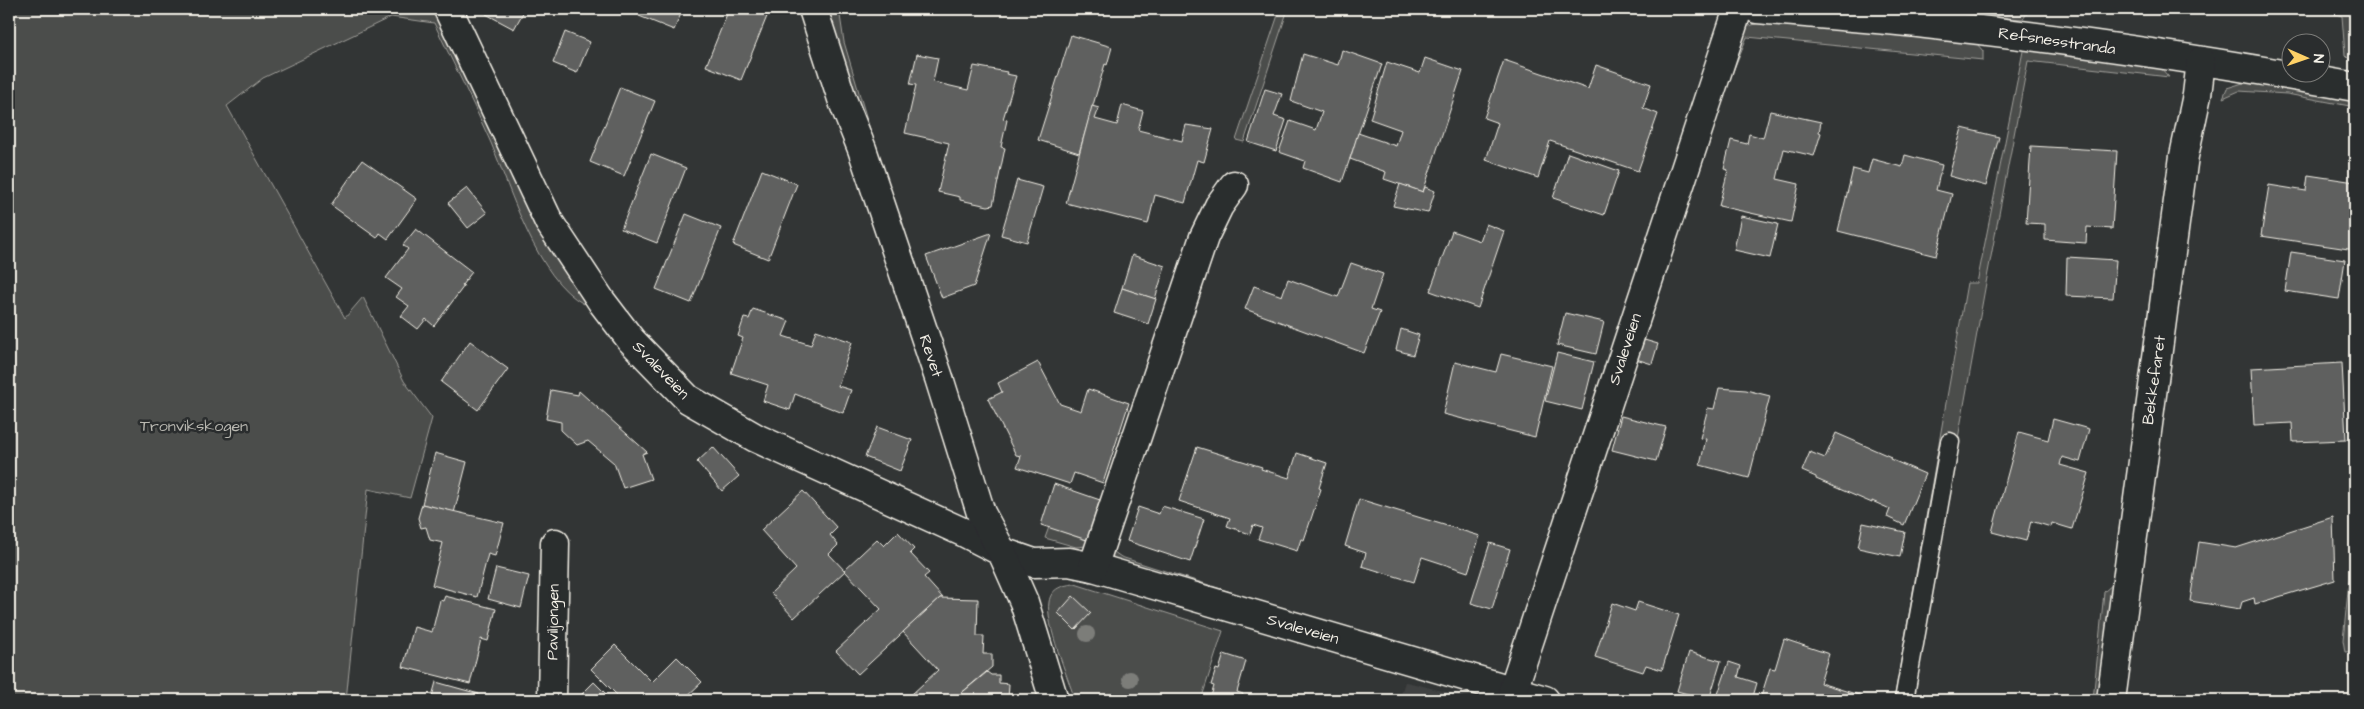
<svg xmlns="http://www.w3.org/2000/svg" width="2364" height="709" viewBox="0 0 2364 709" font-family="'Architects Daughter',sans-serif">
<style>
.built{fill:#404242}
.green{fill:#4b4d4c;stroke:#a09f9a}
.building{fill:#5f605f;stroke:#f4f1e8}
.lines{fill:none;stroke-linecap:round;stroke-linejoin:round}
.service-casing{stroke:#f4f1e8;stroke-width:21}
.minor-casing{stroke:#f4f1e8;stroke-width:31}
.service{stroke:#2a2d2e;stroke-width:18}
.minor{stroke:#2a2d2e;stroke-width:28}
.tree{fill:#7c7d79}
.labels{text-anchor:middle;dominant-baseline:central;stroke-width:5;stroke-linejoin:round;paint-order:stroke}
.street-label{font-size:16px;fill:#f4f1e8;stroke:#2a2d2e}
.park-label{font-size:16px;fill:#b9b8b1;stroke:#2a2d2e}
</style>
<rect width="100%" height="100%" fill="#323535"/>
<filter id="ink" filterUnits="userSpaceOnUse"><feTurbulence type="fractalNoise" baseFrequency=".02" numOctaves="2"/><feDisplacementMap in="SourceGraphic" scale="10" xChannelSelector="R" yChannelSelector="G"/><feConvolveMatrix kernelMatrix="1 2 1 2 8 2 1 2 1" color-interpolation-filters="sRGB"/></filter>
<g filter="url(#ink)">
<!-- built -->
<polygon class="built" points="1405,682 1411,683 1477,700 1399,700"/>
<!-- green -->
<g class="green">
<path d="M9 9H437L586 300 584 304C537 279 511 190 491 143 473 102 453 63 434 23L391 17 263 78 227 106 345 318 363 297 404 381 432 418 410 498 368 489 346 700H9Z"/>
<polygon points="825,9 839,9 844,42 882,170 879,174"/>
<polygon points="1280,9 1288,9 1244,142 1236,140"/>
<polygon points="1882,9 2030,9 2023,19"/>
<polygon points="2319,9 2355,9 2355,65 2345,55 2342,16"/>
<polygon points="1765,21 1972,38 1983,51 1983,60 1747,37 1701,149 1746,27"/>
<polygon points="2024,46 2158,65 2169,77 2028,61 1986,283 1911,700 1894,700 1967,283 1977,283"/>
<polygon points="2246,82 2279,84 2355,98 2355,107 2287,94 2239,91 2223,98 2227,88"/>
<polygon points="1100,500 1103,501 1086,546 1076,547 1045,538 1049,527 1086,540"/>
<polygon points="2355,523 2355,651 2345,652 2343,640"/>
<polygon points="1111,546 1114,552 1121,557 1234,593 1231,598 1115,559 1109,552"/>
<polygon points="2114,583 2097,700 2093,700 2104,592"/>
<path d="M1075 584 1223 631 1201 700H1075C1068 677 1045 624 1049 602 1051 588 1063 585 1075 584Z"/>
</g>
<!-- building -->
<g class="building">
<polygon points="489,9 525,9 514,29 486,14"/>
<polygon points="642,9 683,9 674,30 639,16"/>
<polygon points="729,9 770,9 741,80 706,66"/>
<polygon points="565,32 590,42 577,73 553,63"/>
<polygon points="1071,35 1112,47 1107,65 1105,64 1079,153 1038,140"/>
<polygon points="1342,50 1382,64 1342,182 1303,168 1305,161 1279,152 1290,121 1316,130 1322,112 1291,101 1303,54 1338,65"/>
<polygon points="917,54 938,58 933,82 968,90 974,66 1007,72 1006,74 1016,76 1003,119 1007,120 1001,147 1005,148 993,205 988,206 960,200 960,197 938,192 949,143 905,133 916,85 910,84"/>
<polygon points="1425,58 1463,71 1423,192 1384,179 1386,172 1350,159 1358,133 1396,146 1401,130 1370,119 1387,62 1420,73"/>
<polygon points="1504,60 1588,89 1596,65 1651,84 1643,108 1658,114 1638,171 1550,141 1538,178 1486,160 1498,123 1484,118"/>
<polygon points="620,87 655,101 624,176 590,162"/>
<polygon points="1265,89 1282,94 1274,116 1286,120 1276,151 1248,142"/>
<polygon points="1122,105 1143,111 1138,130 1182,141 1186,125 1213,129 1204,162 1197,160 1185,203 1155,195 1148,224 1066,203 1092,106 1099,108 1095,119 1117,125"/>
<polygon points="1770,111 1821,122 1819,132 1821,133 1814,156 1784,149 1777,179 1799,184 1791,222 1719,206 1728,170 1724,169 1731,140 1747,144 1749,134 1763,138"/>
<polygon points="1962,128 1999,137 1986,186 1949,176"/>
<polygon points="2031,146 2117,151 2112,229 2087,227 2086,243 2045,240 2045,224 2026,223"/>
<polygon points="1568,153 1619,171 1604,215 1553,198"/>
<polygon points="651,154 686,168 657,243 621,229"/>
<polygon points="1905,155 1942,165 1936,190 1952,194 1936,256 1838,231 1853,169 1868,173 1872,159 1902,167"/>
<polygon points="362,160 417,199 388,239 380,233 377,238 331,205"/>
<polygon points="762,170 797,184 768,259 733,245"/>
<polygon points="2308,175 2355,182 2355,250 2261,236 2269,185 2306,191"/>
<polygon points="1017,180 1043,187 1027,242 1001,235"/>
<polygon points="1400,184 1423,192 1425,187 1435,191 1428,213 1393,206"/>
<polygon points="467,188 487,213 468,228 448,203"/>
<polygon points="686,214 721,228 691,303 656,289"/>
<polygon points="1741,216 1778,224 1770,258 1734,250"/>
<polygon points="1486,224 1504,231 1478,308 1430,291 1452,231 1480,241"/>
<polygon points="416,229 472,272 462,285 464,286 434,326 426,319 418,329 401,316 409,306 396,297 402,289 386,278 408,249 403,245"/>
<polygon points="991,233 974,286 942,298 926,256"/>
<polygon points="2291,252 2345,260 2339,299 2285,291"/>
<polygon points="1132,255 1165,266 1155,299 1122,288"/>
<polygon points="2067,257 2116,260 2113,298 2066,296"/>
<polygon points="1351,263 1383,274 1371,309 1380,312 1364,353 1245,309 1254,286 1282,296 1288,279 1338,297"/>
<polygon points="1122,288 1156,299 1148,324 1114,313"/>
<polygon points="753,309 789,321 783,336 811,345 816,330 852,342 838,386 851,390 843,413 795,394 790,410 763,401 768,385 731,373 743,338 738,336 744,318 749,319"/>
<polygon points="1565,313 1604,322 1596,354 1557,345"/>
<polygon points="1401,329 1419,335 1413,355 1396,350"/>
<polygon points="1641,339 1658,344 1652,364 1636,359"/>
<polygon points="470,341 508,369 478,410 441,382"/>
<polygon points="1557,353 1594,362 1582,410 1545,401"/>
<polygon points="1501,354 1552,366 1535,437 1443,414 1455,362 1496,372"/>
<polygon points="1038,362 1060,404 1081,411 1088,389 1129,403 1103,483 1074,473 1070,484 1017,467 1021,456 1016,455 988,399 1002,392 998,383"/>
<polygon points="2342,363 2346,440 2293,442 2292,423 2254,425 2251,368"/>
<polygon points="1719,388 1746,390 1770,396 1749,478 1700,465 1706,439 1700,438 1708,408 1714,409"/>
<polygon points="551,390 578,395 579,391 647,452 642,454 651,479 623,488 614,463 588,441 577,445 561,430 561,422 546,419"/>
<polygon points="1621,416 1666,427 1656,461 1612,450"/>
<polygon points="2053,419 2089,429 2080,462 2062,457 2060,465 2089,473 2072,529 2052,523 2051,527 2031,521 2026,541 1992,532 2019,432 2048,440"/>
<polygon points="877,427 912,440 900,471 865,457"/>
<polygon points="1836,433 1891,457 1890,459 1925,474 1904,525 1887,517 1890,509 1872,501 1872,503 1816,479 1816,477 1802,471 1810,452 1825,458"/>
<polygon points="713,447 739,476 722,491 697,462"/>
<polygon points="1197,447 1262,467 1261,469 1289,478 1297,453 1327,463 1319,488 1321,489 1304,540 1301,539 1297,551 1258,539 1262,528 1253,525 1250,534 1227,526 1230,518 1179,501"/>
<polygon points="435,453 467,462 454,513 422,504"/>
<polygon points="1054,484 1100,500 1087,540 1041,525"/>
<polygon points="803,491 837,528 830,535 838,545 829,554 845,571 794,618 771,593 796,569 761,530"/>
<polygon points="1359,499 1480,536 1468,572 1422,557 1414,582 1362,566 1366,553 1345,546"/>
<polygon points="422,504 504,523 495,556 488,554 477,597 432,585 443,543 430,540 426,527 421,528 418,518"/>
<polygon points="1162,506 1204,519 1190,562 1127,541 1138,507 1159,514"/>
<polygon points="2333,517 2335,580 2255,604 2254,598 2242,602 2240,609 2190,601 2199,542 2236,548"/>
<polygon points="1863,523 1905,532 1900,557 1858,548"/>
<polygon points="898,532 914,549 910,553 929,573 924,577 943,598 940,598 858,674 836,651 881,609 844,570 877,539 884,546"/>
<polygon points="1490,543 1510,549 1492,609 1471,603"/>
<polygon points="496,568 529,576 521,608 488,599"/>
<polygon points="445,596 496,609 488,641 481,639 470,684 403,667 414,627 432,632 440,600 443,601"/>
<polygon points="1073,596 1091,613 1075,630 1058,613"/>
<polygon points="940,598 978,599 977,636 984,636 983,654 992,654 992,667 953,700 917,700 911,695 938,670 903,632"/>
<polygon points="1638,602 1679,615 1662,670 1646,665 1643,672 1595,657 1612,603 1635,611"/>
<polygon points="1784,639 1829,654 1820,683 1862,696 1861,700 1760,700 1770,668 1775,669"/>
<polygon points="615,645 652,682 677,657 702,682 683,700 622,700 591,669"/>
<polygon points="1689,652 1721,661 1709,700 1677,691"/>
<polygon points="1224,654 1246,661 1237,692 1243,694 1241,700 1210,700 1214,686 1211,685 1216,669 1219,670"/>
<polygon points="1729,662 1741,666 1738,677 1757,683 1752,700 1716,700"/>
<polygon points="987,672 991,675 999,675 999,683 1009,684 1008,700 953,700"/>
<polygon points="436,682 479,694 478,700 431,700"/>
<polygon points="594,682 612,700 588,700 582,694"/>
</g>
<g class="lines">
<!-- service casing -->
<g class="service-casing">
<polyline id="service" points="1904,700 1950,442"/>
</g>
<!-- minor casing -->
<g class="minor-casing">
<g id="minor">
<polyline points="448,9 549,222 602,302 631,340 688,399 756,438 965,533 1002,552 1034,563 1069,562 1093,567 1545,700"/>
<polyline points="813,9 842,99 862,149 939,378 981,513 1002,552 1024,602 1054,700"/>
<path d="M1757 9C1813 14 1869 18 1926 24 2069 39 2213 61 2355 87"/>
<polyline points="1093,567 1204,237 1219,206 1234,185"/>
<polyline points="1513,690 1738,9"/>
<polyline points="552,700 555,543"/>
<polyline points="2111,700 2184,156 2197,95 2201,61"/>
</g>
</g>
<!-- service -->
<use href="#service" class="service"/>
<!-- minor -->
<use href="#minor" class="minor"/>
</g>
<!-- trees -->
<g class="tree">
<circle cx="1087" cy="634" r="8"/>
<circle cx="1130" cy="679" r="8"/>
</g>
</g>
<g class="labels">
<!-- street labels -->
<g class="street-label">
<text transform="translate(2057 41) rotate(8)">Refsnesstranda</text>
<text transform="translate(1625 349) rotate(-72)">Svaleveien</text>
<text transform="translate(931 356) rotate(71)">Revet</text>
<text transform="translate(661 370) rotate(46)">Svaleveien</text>
<text transform="translate(2154 380) rotate(-82)">Bekkefaret</text>
<text transform="translate(553 622) rotate(-89)">Paviljongen</text>
<text transform="translate(1303 629) rotate(16)">Svaleveien</text>
</g>
<!-- park labels -->
<g class="park-label">
<text x="194" y="426">Tronvikskogen</text>
</g>
</g>
<!-- margin -->
<rect width="2364" height="709" fill="none" stroke="#2a2d2e" stroke-width="30"/>
<rect x="15" y="15" width="2334" height="679" fill="none" stroke="#f4f1e8" stroke-width="2" filter="url(#ink)"/>
<!-- north arrow -->
<g transform="translate(2306 58) rotate(92)"><circle r="24" fill="#2a2d2e" stroke="#7b7b78"/>
<path d="M0-4L9 19L0 12L-9 19Z" fill="#ffd166"/>
<text y="-8" font-size="14" font-weight="bold" text-anchor="middle" fill="#f4f1e8">N</text>
</g>
</svg>
